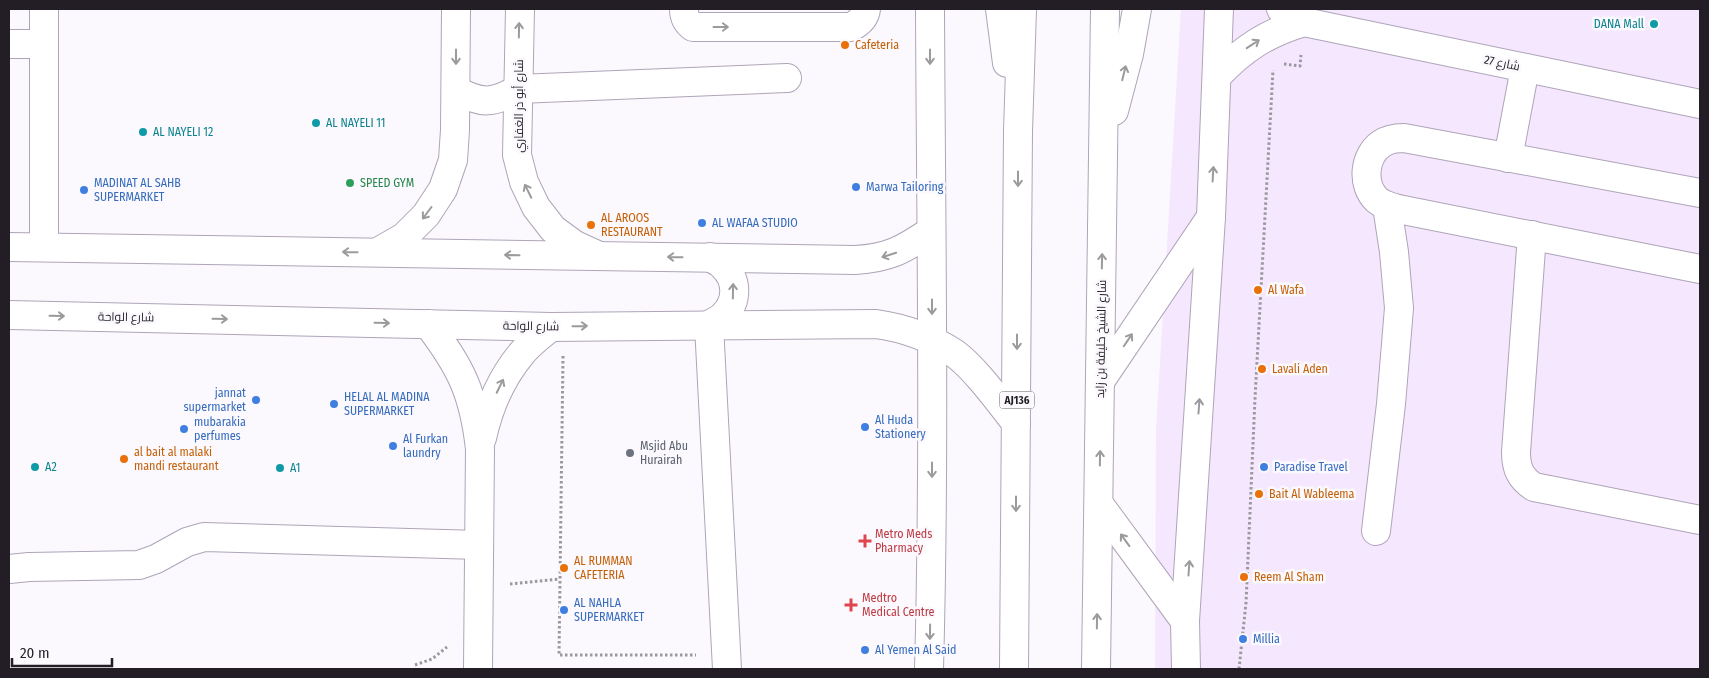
<svg xmlns="http://www.w3.org/2000/svg" width="1709" height="678" viewBox="0 0 1709 678" font-family="'Fira Sans Condensed',Cairo,sans-serif">
<style>
.built{fill:#f4e7fe}
.lines{fill:none;stroke-linecap:round;stroke-linejoin:round}
.minor-casing{stroke:#afa4b8;stroke-width:30}
.major-casing{stroke:#afa4b8;stroke-width:30}
.path{stroke:#9b989e;stroke-width:3;stroke-dasharray:2.5 2.5;stroke-linecap:butt}
.minor{stroke:#fff;stroke-width:28}
.major{stroke:#fff;stroke-width:28}
.oneway{stroke:#9c9a9d}
.culture-dot{fill:#0f9aa8;stroke:#fbf9fd;stroke-width:2}
.food-dot{fill:#e8710a;stroke:#fbf9fd;stroke-width:2}
.leisure-dot{fill:#2e9e5b;stroke:#fbf9fd;stroke-width:2}
.shop-dot{fill:#3f7fe0;stroke:#fbf9fd;stroke-width:2}
.worship-dot{fill:#6b7280;stroke:#fbf9fd;stroke-width:2}
.health-dot{fill:#e0444e;stroke:#fbf9fd;stroke-width:2}
.labels{text-anchor:middle;dominant-baseline:central;stroke-width:5;stroke-linejoin:round;paint-order:stroke}
.shield{fill:#fbf9fd;stroke:#646066;stroke-width:1}
.shield-label{font-size:11px;font-weight:bold;fill:#231e26}
.culture-label{font-size:12px;fill:#0d838f;stroke:#fbf9fd;text-anchor:start}
.food-label{font-size:12px;fill:#c56008;stroke:#fbf9fd;text-anchor:start}
.street-label{font-size:12px;fill:#231e26;stroke:#fbf9fd}
.shop-label{font-size:12px;fill:#366cbe;stroke:#fbf9fd;text-anchor:start}
.leisure-label{font-size:12px;fill:#27864d;stroke:#fbf9fd;text-anchor:start}
.worship-label{font-size:12px;fill:#5b616d;stroke:#fbf9fd;text-anchor:start}
.health-label{font-size:12px;fill:#be3a42;stroke:#fbf9fd;text-anchor:start}
</style>
<rect width="100%" height="100%" fill="#fbf9fd"/>
<!-- built -->
<polygon class="built" points="1181,9 1700,9 1700,669 1155,669 1156,430"/>
<g class="lines">
<!-- minor casing -->
<g class="minor-casing">
<g id="minor">
<polyline points="44,9 44,247"/>
<polyline points="520,9 517,155 524,182 536,207 553,229 575,245 597,255"/>
<path d="M684 9C684 17 686 22 693 27H851C859 23 865 18 866 9"/>
<polyline points="1281,9 1304,22 1700,104"/>
<polyline points="9,44 44,44"/>
<path d="M1217 76C1244 48 1267 33 1304 22"/>
<path d="M456 90C480 104 494 104 518 89L787 78"/>
<polyline points="1508,158 1525,68"/>
<path d="M1700 193 1404 138C1395 138 1388 139 1381 144 1364 156 1361 185 1377 200 1383 205 1391 207 1398 209L1700 269"/>
<path d="M1532 235 1516 452C1516 468 1520 478 1534 487L1700 520"/>
<path d="M9 247 855 260C889 258 903 250 931 231"/>
<polyline points="378,252 404,237 426,215 443,189 453,160 455,130 456,9"/>
<path d="M710 257C714 260 720 262 723 266 738 280 738 302 723 316 719 320 713 322 709 325L727 669"/>
<path d="M9 315 551 327 876 324C904 328 930 337 954 353 975 368 1000 403 1016 423"/>
<path d="M428 324C461 367 474 394 480 449L478 669"/>
<path d="M482 438C489 406 501 378 522 353 530 343 541 335 551 327"/>
<polyline points="1376,531 1391,404 1399,308 1394,252 1387,206"/>
<polyline points="9,569 29,567 139,565 156,559 187,542 204,537 479,545"/>
<path d="M929 669C935 449 931 229 930 9"/>
<polyline points="1186,669 1185,621 1211,217 1219,9"/>
</g>
</g>
<!-- major casing -->
<g class="major-casing">
<g id="major">
<polyline points="1000,9 1007,63"/>
<polyline points="1114,111 1129,54 1137,9"/>
<polyline points="1101,380 1211,217"/>
<polyline points="1099,504 1185,621"/>
<polyline points="1014,669 1018,131 1022,9"/>
<polyline points="1096,669 1105,9"/>
</g>
</g>
<!-- path -->
<g class="path">
<polyline points="1284,64 1300,66 1301,55"/>
<polyline points="563,356 559,655 696,655"/>
<polyline points="510,584 559,579"/>
<polyline points="415,665 432,659 447,647"/>
<polyline points="1239,669 1246,603 1255,398 1273,70"/>
</g>
<!-- minor -->
<use href="#minor" class="minor"/>
<!-- major -->
<use href="#major" class="major"/>
</g>
<!-- one-way arrows -->
<defs><path id="oneway-shaft" d="M-6 0H5M1.5-3L5.5 0L1.5 3" fill="none" stroke-width="1.6" stroke-linecap="round" stroke-linejoin="round" transform="scale(1.25)"/></defs>
<g class="oneway">
<use href="#oneway-shaft" transform="translate(721 27)"/>
<use href="#oneway-shaft" transform="translate(519 30) rotate(-89)"/>
<use href="#oneway-shaft" transform="translate(1253 44) rotate(-33)"/>
<use href="#oneway-shaft" transform="translate(456 57) rotate(90)"/>
<use href="#oneway-shaft" transform="translate(930 57) rotate(90)"/>
<use href="#oneway-shaft" transform="translate(1124 73) rotate(-76)"/>
<use href="#oneway-shaft" transform="translate(1213 174) rotate(-87)"/>
<use href="#oneway-shaft" transform="translate(1018 179) rotate(90)"/>
<use href="#oneway-shaft" transform="translate(528 191) rotate(-116)"/>
<use href="#oneway-shaft" transform="translate(427 213) rotate(127)"/>
<use href="#oneway-shaft" transform="translate(350 252) rotate(-179)"/>
<use href="#oneway-shaft" transform="translate(512 255) rotate(-179)"/>
<use href="#oneway-shaft" transform="translate(889 255) rotate(162)"/>
<use href="#oneway-shaft" transform="translate(675 257) rotate(-179)"/>
<use href="#oneway-shaft" transform="translate(1102 261) rotate(-89)"/>
<use href="#oneway-shaft" transform="translate(733 291) rotate(-89)"/>
<use href="#oneway-shaft" transform="translate(932 307) rotate(90)"/>
<use href="#oneway-shaft" transform="translate(57 316) rotate(1)"/>
<use href="#oneway-shaft" transform="translate(220 319) rotate(1)"/>
<use href="#oneway-shaft" transform="translate(382 323) rotate(1)"/>
<use href="#oneway-shaft" transform="translate(580 326) rotate(-1)"/>
<use href="#oneway-shaft" transform="translate(1128 340) rotate(-56)"/>
<use href="#oneway-shaft" transform="translate(1017 342) rotate(90)"/>
<use href="#oneway-shaft" transform="translate(500 386) rotate(-64)"/>
<use href="#oneway-shaft" transform="translate(1199 406) rotate(-86)"/>
<use href="#oneway-shaft" transform="translate(1100 458) rotate(-89)"/>
<use href="#oneway-shaft" transform="translate(932 470) rotate(90)"/>
<use href="#oneway-shaft" transform="translate(1016 504) rotate(90)"/>
<use href="#oneway-shaft" transform="translate(1125 540) rotate(-126)"/>
<use href="#oneway-shaft" transform="translate(1189 568) rotate(-86)"/>
<use href="#oneway-shaft" transform="translate(1097 621) rotate(-89)"/>
<use href="#oneway-shaft" transform="translate(930 632) rotate(91)"/>
</g>
<!-- markers -->
<g class="culture-dot">
<circle cx="1654" cy="24" r="5"/>
<circle cx="316" cy="123" r="5"/>
<circle cx="143" cy="132" r="5"/>
<circle cx="35" cy="467" r="5"/>
<circle cx="280" cy="468" r="5"/>
</g>
<g class="food-dot">
<circle cx="845" cy="45" r="5"/>
<circle cx="591" cy="225" r="5"/>
<circle cx="1258" cy="290" r="5"/>
<circle cx="1262" cy="369" r="5"/>
<circle cx="124" cy="459" r="5"/>
<circle cx="1259" cy="494" r="5"/>
<circle cx="564" cy="568" r="5"/>
<circle cx="1244" cy="577" r="5"/>
</g>
<circle class="leisure-dot" cx="350" cy="183" r="5"/>
<g class="shop-dot">
<circle cx="856" cy="187" r="5"/>
<circle cx="84" cy="190" r="5"/>
<circle cx="702" cy="223" r="5"/>
<circle cx="256" cy="400" r="5"/>
<circle cx="334" cy="404" r="5"/>
<circle cx="865" cy="427" r="5"/>
<circle cx="184" cy="429" r="5"/>
<circle cx="393" cy="446" r="5"/>
<circle cx="1264" cy="467" r="5"/>
<circle cx="564" cy="610" r="5"/>
<circle cx="1243" cy="639" r="5"/>
<circle cx="865" cy="650" r="5"/>
</g>
<circle class="worship-dot" cx="630" cy="453" r="5"/>
<g class="health-dot">
<path d="M862.5 533.5h5v5h5v5h-5v5h-5v-5h-5v-5h5z"/>
<path d="M848.5 597.5h5v5h5v5h-5v5h-5v-5h-5v-5h5z"/>
</g>
<g class="labels">
<!-- shield labels -->
<rect class="shield" x="999.5" y="391.5" width="35" height="17" rx="4"/>
<g class="shield-label">
<text x="1017" y="400">AJ136</text>
</g>
<!-- culture labels -->
<g class="culture-label">
<text x="1644" y="24" text-anchor="end">DANA Mall</text>
<text x="326" y="123">AL NAYELI 11</text>
<text x="153" y="132">AL NAYELI 12</text>
<text x="45" y="467">A2</text>
<text x="290" y="468">A1</text>
</g>
<!-- food labels -->
<g class="food-label">
<text x="855" y="45">Cafeteria</text>
<text x="601" y="218">AL AROOS<tspan x="601" dy="14">RESTAURANT</tspan></text>
<text x="1268" y="290">Al Wafa</text>
<text x="1272" y="369">Lavali Aden</text>
<text x="134" y="452">al bait al malaki<tspan x="134" dy="14">mandi restaurant</tspan></text>
<text x="1269" y="494">Bait Al Wableema</text>
<text x="574" y="561">AL RUMMAN<tspan x="574" dy="14">CAFETERIA</tspan></text>
<text x="1254" y="577">Reem Al Sham</text>
</g>
<!-- street labels -->
<g class="street-label">
<text transform="translate(1502 63) rotate(12)">شارع 27</text>
<text transform="translate(519 106) rotate(-90)">شارع أبو ذر الغفاري</text>
<text transform="translate(126 317) rotate(1)">شارع الواحة</text>
<text transform="translate(531 326) rotate(1)">شارع الواحة</text>
<text transform="translate(1101 339) rotate(-89)">شارع الشيخ خليفة بن زايد</text>
</g>
<!-- shop labels -->
<g class="shop-label">
<text x="94" y="183">MADINAT AL SAHB<tspan x="94" dy="14">SUPERMARKET</tspan></text>
<text x="866" y="187">Marwa Tailoring</text>
<text x="712" y="223">AL WAFAA STUDIO</text>
<text x="246" y="393" text-anchor="end">jannat<tspan x="246" dy="14">supermarket</tspan></text>
<text x="344" y="397">HELAL AL MADINA<tspan x="344" dy="14">SUPERMARKET</tspan></text>
<text x="875" y="420">Al Huda<tspan x="875" dy="14">Stationery</tspan></text>
<text x="194" y="422">mubarakia<tspan x="194" dy="14">perfumes</tspan></text>
<text x="403" y="439">Al Furkan<tspan x="403" dy="14">laundry</tspan></text>
<text x="1274" y="467">Paradise Travel</text>
<text x="574" y="603">AL NAHLA<tspan x="574" dy="14">SUPERMARKET</tspan></text>
<text x="1253" y="639">Millia</text>
<text x="875" y="650">Al Yemen Al Said</text>
</g>
<!-- leisure labels -->
<g class="leisure-label">
<text x="360" y="183">SPEED GYM</text>
</g>
<!-- worship labels -->
<g class="worship-label">
<text x="640" y="446">Msjid Abu<tspan x="640" dy="14">Hurairah</tspan></text>
</g>
<!-- health labels -->
<g class="health-label">
<text x="875" y="534">Metro Meds<tspan x="875" dy="14">Pharmacy</tspan></text>
<text x="862" y="598">Medtro<tspan x="862" dy="14">Medical Centre</tspan></text>
</g>
</g>
<!-- border -->
<rect width="1709" height="678" fill="none" stroke="#231e26" stroke-width="20"/>
<!-- scale -->
<path d="M12 658v8h100v-8" fill="none" stroke="#231e26" stroke-width="2.5"/>
<text x="20" y="658" font-size="15" fill="#231e26" stroke="#fbf9fd" stroke-width="4" paint-order="stroke">20 m</text>
</svg>
